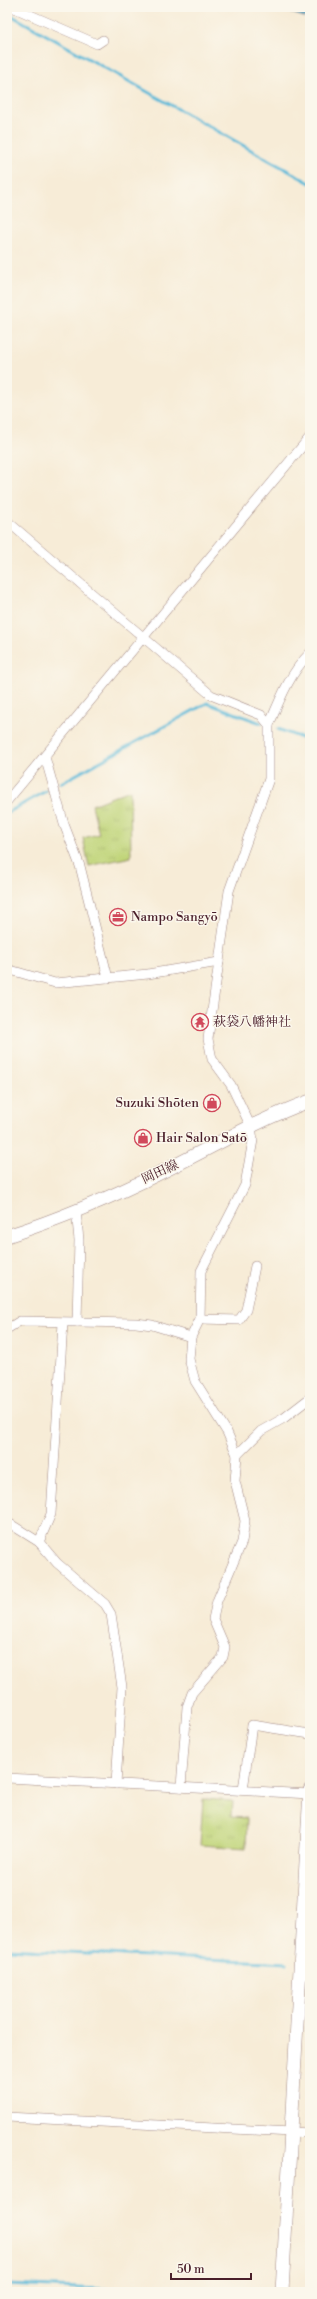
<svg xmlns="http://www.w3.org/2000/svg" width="317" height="2299" viewBox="0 0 317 2299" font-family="'Libre Bodoni','Noto Serif JP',serif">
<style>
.grass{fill:url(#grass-tufts);stroke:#847a51}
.water{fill:url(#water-ripples);stroke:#526c82}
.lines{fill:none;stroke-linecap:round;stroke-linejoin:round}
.stream{stroke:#5bbad9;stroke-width:3}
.street-casing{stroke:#a08681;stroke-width:10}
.secondary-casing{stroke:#a08681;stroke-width:14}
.street{stroke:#fff;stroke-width:9}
.secondary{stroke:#fff;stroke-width:13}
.labels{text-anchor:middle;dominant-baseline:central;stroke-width:3;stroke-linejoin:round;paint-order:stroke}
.poi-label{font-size:13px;fill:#4a1f2b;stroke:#fbf7ec;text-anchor:start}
.street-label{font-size:13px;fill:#4a1f2b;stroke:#fbf7ec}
</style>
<defs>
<pattern id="grass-tufts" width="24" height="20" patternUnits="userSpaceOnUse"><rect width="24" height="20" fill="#bfd477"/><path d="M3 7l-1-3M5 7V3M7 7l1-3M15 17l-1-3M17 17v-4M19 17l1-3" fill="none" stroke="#a6b667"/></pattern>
<pattern id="water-ripples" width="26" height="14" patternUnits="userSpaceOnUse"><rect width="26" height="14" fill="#5bbad9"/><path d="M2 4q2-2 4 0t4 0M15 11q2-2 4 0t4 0" fill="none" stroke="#4d97b0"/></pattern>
</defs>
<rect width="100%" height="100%" fill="#fbf7ec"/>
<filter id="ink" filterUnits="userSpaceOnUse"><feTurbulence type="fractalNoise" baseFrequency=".025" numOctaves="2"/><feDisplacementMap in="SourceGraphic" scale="8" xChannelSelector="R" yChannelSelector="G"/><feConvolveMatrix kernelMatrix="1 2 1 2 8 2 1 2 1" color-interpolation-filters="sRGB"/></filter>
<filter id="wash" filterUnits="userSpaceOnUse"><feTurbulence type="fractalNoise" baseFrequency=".012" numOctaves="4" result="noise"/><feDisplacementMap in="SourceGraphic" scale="16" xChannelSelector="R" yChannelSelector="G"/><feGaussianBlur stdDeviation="0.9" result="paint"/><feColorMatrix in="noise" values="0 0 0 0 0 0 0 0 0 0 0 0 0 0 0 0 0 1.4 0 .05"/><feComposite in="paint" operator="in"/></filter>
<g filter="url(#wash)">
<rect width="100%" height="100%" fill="#f7ecd7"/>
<!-- grass -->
<g class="grass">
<polygon points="130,790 131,857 89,866 83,838 99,834 92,805"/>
<polygon points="203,1799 233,1801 232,1817 247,1818 246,1848 200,1845"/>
</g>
<!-- water -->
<polygon class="water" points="274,7 310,7 310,19"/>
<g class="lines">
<!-- stream -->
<g class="stream">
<polyline points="7,13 310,183"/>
<polyline points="278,729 310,741"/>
<polyline points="61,783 207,703 261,723"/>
<polyline points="7,813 46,791"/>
<polyline points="7,1949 287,1963"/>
<polyline points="7,2285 171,2292"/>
</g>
</g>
</g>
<g filter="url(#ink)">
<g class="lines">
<!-- street casing -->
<g class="street-casing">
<g id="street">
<polyline points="12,7 97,44 103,40"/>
<polyline points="7,521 211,695 261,715 269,725 269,779 229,891 208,1039 212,1059 231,1085 251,1127 253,1140 245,1185 201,1271 200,1319 191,1337 189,1359 195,1381 227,1432 237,1455 235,1481 245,1521 242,1542 217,1601 213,1619 225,1647 223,1657 192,1693 187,1707 181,1787"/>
<path d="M269 725C280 699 290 673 310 653"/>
<polyline points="45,757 64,824 80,866 108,978"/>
<polyline points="7,801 310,437"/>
<polyline points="7,969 55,983 148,974 219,962"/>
<polyline points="76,1210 79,1240 77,1322"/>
<polyline points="200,1319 239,1320 246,1310 255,1266"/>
<polyline points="7,1329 20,1321 136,1323 152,1325 191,1337"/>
<polyline points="237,1455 261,1431 284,1418 310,1398"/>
<polyline points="7,1522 39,1542 57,1563 105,1604 111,1614 122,1687 116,1784"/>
<polyline points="39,1542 51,1514 63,1323"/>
<polyline points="7,1778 310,1794"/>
<polyline points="243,1790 252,1725 310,1734"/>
<polyline points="7,2117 310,2133"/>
</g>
</g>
<!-- secondary casing -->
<g class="secondary-casing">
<g id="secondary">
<path d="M7 1236C60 1219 114 1196 164 1171 212 1147 260 1119 310 1101"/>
<polyline points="282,2292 310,1790"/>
</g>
</g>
<!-- street -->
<use href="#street" class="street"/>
<!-- secondary -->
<use href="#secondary" class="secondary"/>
</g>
</g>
<!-- icons -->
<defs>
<g id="office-ring" transform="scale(0.9)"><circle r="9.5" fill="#fbf7ec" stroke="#d1495b" stroke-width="1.5"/><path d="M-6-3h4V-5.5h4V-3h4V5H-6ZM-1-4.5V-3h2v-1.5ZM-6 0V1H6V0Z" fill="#d1495b"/></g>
<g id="temple-ring" transform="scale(0.9)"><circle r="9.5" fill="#fbf7ec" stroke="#d1495b" stroke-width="1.5"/><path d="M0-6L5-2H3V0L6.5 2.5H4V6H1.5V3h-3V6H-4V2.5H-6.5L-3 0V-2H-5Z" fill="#d1495b"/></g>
<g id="shop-ring" transform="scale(0.9)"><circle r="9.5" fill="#fbf7ec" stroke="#d1495b" stroke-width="1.5"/><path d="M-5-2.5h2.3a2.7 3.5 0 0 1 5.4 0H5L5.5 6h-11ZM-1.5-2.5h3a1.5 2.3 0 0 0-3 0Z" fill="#d1495b"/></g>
</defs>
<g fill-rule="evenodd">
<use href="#office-ring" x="118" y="917"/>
<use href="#temple-ring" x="200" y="1022"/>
<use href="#shop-ring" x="212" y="1103"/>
<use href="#shop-ring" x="143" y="1138"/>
</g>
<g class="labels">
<!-- poi labels -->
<g class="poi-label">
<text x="131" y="917">Nampo Sangyō</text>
<text x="213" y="1022">萩袋八幡神社</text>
<text x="199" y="1103" text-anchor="end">Suzuki Shōten</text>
<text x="156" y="1138">Hair Salon Satō</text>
</g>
<!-- street labels -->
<g class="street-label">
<text transform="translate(160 1172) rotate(-25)">岡田線</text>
</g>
</g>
<!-- margin -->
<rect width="317" height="2299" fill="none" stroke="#fbf7ec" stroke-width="24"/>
<!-- scale -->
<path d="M171 2273v6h80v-6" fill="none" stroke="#4a1f2b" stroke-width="2"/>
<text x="177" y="2273" font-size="12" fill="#4a1f2b" stroke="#fbf7ec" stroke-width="3" paint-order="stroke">50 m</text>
</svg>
